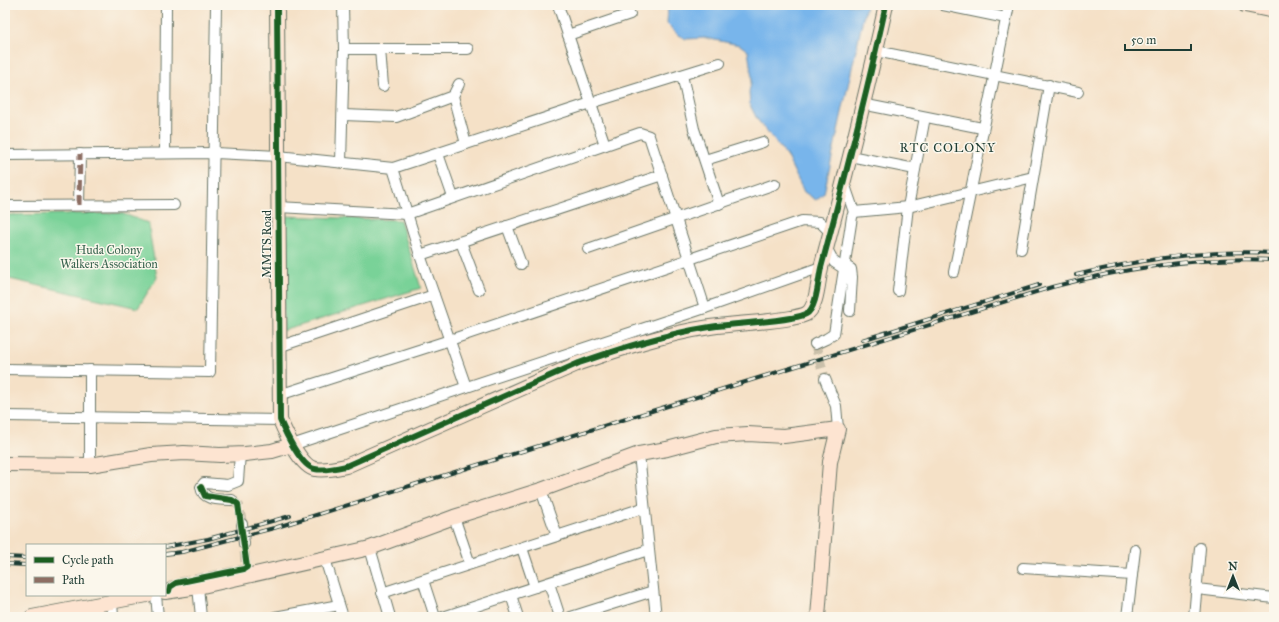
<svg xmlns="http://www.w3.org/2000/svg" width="1279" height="622" viewBox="0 0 1279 622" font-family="'IM FELL Great Primer',serif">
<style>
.green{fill:#79d298;stroke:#4c8866}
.water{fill:#78b5eb;stroke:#4c7990}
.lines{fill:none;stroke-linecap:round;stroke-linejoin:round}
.street-tunnel{stroke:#cac0aa;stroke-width:10;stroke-dasharray:10 5;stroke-linecap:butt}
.street-casing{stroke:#6a7667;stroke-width:12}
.secondary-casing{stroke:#6a7667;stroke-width:16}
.street{stroke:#fff;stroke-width:10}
.secondary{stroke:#fde4d1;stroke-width:14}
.rail-casing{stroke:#1f3d34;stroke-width:4}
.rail{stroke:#fbf7ec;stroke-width:2.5;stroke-dasharray:8;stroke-linecap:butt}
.quiet{stroke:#8d6e63;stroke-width:5;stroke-dasharray:10 5;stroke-linecap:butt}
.cycleway-casing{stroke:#fbf7ec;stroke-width:8}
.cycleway{stroke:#1b5e20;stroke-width:6}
.labels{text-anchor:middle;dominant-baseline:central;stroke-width:3;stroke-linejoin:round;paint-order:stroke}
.street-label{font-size:12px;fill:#1f3d34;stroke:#fbf7ec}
.park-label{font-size:12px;fill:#36624d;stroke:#fbf7ec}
.neighbourhood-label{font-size:13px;letter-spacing:1px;fill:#1f3d34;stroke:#fbf7ec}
</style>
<rect width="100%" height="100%" fill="#fbf7ec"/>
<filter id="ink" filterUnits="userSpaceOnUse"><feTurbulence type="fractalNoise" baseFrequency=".025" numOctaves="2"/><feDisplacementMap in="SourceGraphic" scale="8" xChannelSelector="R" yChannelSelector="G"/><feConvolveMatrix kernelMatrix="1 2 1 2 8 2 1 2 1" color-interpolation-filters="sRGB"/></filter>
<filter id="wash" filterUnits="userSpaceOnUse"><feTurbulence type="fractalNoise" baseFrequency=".012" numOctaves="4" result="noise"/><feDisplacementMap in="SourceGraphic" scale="16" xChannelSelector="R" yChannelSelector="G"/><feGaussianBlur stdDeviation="0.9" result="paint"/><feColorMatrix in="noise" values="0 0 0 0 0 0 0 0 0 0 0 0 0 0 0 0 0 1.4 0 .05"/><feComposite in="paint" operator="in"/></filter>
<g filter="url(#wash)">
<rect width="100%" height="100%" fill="#f5e1c7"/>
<!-- green -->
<g class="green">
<polygon points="121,213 148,223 157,277 138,308 5,278 5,215"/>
<polygon points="284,216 400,220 421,288 283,331"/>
</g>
<!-- water -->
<polygon class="water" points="668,5 866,5 824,193 816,200 804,192 786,155 757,119 750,105 749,92 752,78 748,51 740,45 705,38 686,39 678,35 667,24"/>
</g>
<g filter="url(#ink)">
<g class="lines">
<!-- street-tunnel -->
<g class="street-tunnel">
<polyline points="815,344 825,379"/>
<polyline points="232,500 239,506 242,524"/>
<polyline points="169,591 170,587 176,583 246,569 244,544"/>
</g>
<!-- street casing -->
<g class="street-casing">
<g id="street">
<polyline points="558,5 605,145"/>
<polyline points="943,5 1006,18"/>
<polyline points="568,35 630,14"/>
<polyline points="344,49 468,49"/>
<polyline points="380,49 383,86"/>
<polyline points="876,51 1078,92"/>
<polyline points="682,75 694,129 719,204"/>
<polyline points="459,84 453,96 466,144"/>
<polyline points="862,104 982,128"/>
<polyline points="343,115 396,117 453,96"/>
<polyline points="165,153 166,5"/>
<polyline points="438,154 453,197"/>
<polyline points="5,155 215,153 278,156 393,168 420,255 466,387"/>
<polyline points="850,156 915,169"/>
<polyline points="705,160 763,142"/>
<polyline points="341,162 344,49 343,5"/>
<polyline points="393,168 591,103 720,63"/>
<polyline points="844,183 854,212"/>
<polyline points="79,205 80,154"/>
<polyline points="5,206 174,205"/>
<polyline points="278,207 407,214 640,133 649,136 705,308"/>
<polyline points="507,226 521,264"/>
<polyline points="461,242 479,290"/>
<polyline points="826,247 834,262 840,266 844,265 851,269 852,277 850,311"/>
<polyline points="588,249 775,184"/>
<polyline points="1021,249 1049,85"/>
<polyline points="420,255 662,175"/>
<polyline points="954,272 1009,5"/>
<polyline points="898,291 908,207 925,117"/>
<polyline points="815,344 826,339 834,334 852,217 854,212 908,207 1033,177"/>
<polyline points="278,347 434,295"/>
<polyline points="5,369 210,372 216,5"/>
<polyline points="90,370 90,465"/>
<polyline points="825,379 836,406 838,429"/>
<polyline points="279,395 450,340 802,221 820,222 830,232"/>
<polyline points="5,416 280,420"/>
<polyline points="292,445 705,308 821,267"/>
<polyline points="639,454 656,617"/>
<polyline points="541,490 557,536"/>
<path d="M232 500C221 499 203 502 201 487L204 483 228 485 238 481 240 454"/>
<polyline points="454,517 470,564"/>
<polyline points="242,524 244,544"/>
<polyline points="370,548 390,617"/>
<polyline points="522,548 535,587"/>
<polyline points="325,559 343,617"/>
<polyline points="1023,568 1132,575"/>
<polyline points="423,580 435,617"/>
<polyline points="549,583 560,617"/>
<polyline points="198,587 201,617"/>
<polyline points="1197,589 1274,598"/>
<polyline points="382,593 643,508"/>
<polyline points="156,595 158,617"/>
<polyline points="511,595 518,617"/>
<polyline points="112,601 113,617"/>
<polyline points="275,617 339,605"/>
<polyline points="443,617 648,550"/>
<polyline points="571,617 653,591"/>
<polyline points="1127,617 1135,550"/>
<polyline points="1194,617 1200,548"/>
</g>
</g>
<!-- secondary casing -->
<g class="secondary-casing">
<g id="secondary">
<path d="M277 5 280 420C285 432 301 467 315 469 324 471 337 468 346 466L579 363C622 348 665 334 710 327 737 323 764 323 791 318 796 317 802 316 806 314 818 308 818 276 822 264 845 178 867 92 886 5"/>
<polyline points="1245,5 1274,11"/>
<polyline points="5,464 90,465 151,455 184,453 220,455 245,454 272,451 292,445"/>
<polyline points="165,592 198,587 370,548 454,517 541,490 639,454 667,449 716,436 748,434 784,436 838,429 830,462 818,617"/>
<polyline points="32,617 147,595"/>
</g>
</g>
<!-- street -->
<use href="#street" class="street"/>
<!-- secondary -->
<use href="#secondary" class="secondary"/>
<!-- rail casing -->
<g class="rail-casing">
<g id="rail">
<path d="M1076 275C1141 259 1207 249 1274 253"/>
<polyline points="862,340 1039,285"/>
<polyline points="165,547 208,539 290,516"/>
<path d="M165 554 182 552 274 528 1052 287C1125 268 1199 256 1274 260"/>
<polyline points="5,557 27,558"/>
<polyline points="5,564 27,565"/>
</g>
</g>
<!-- rail -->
<use href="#rail" class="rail"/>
<!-- quiet -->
<polyline class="quiet" points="79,205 80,154"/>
<!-- cycleway casing -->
<g class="cycleway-casing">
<g id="cycleway">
<path d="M277 5 280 420C285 432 301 467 315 469 324 471 337 468 346 466L579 363C622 348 665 334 710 327 737 323 764 323 791 318 796 317 802 316 806 314 818 308 818 276 822 264 845 178 867 92 886 5"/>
<polyline points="169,591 170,587 176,583 244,569 247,567 238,504 232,500 205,496 201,487"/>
</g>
</g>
<!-- cycleway -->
<use href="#cycleway" class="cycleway"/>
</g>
</g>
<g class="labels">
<!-- street labels -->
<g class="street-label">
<text transform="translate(267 244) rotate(-90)">MMTS Road</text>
</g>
<!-- park labels -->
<g class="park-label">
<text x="109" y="250">Huda Colony<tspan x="109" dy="14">Walkers Association</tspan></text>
</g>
<!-- neighbourhood labels -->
<g class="neighbourhood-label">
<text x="948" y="148">RTC COLONY</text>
</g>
</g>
<!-- margin -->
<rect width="1279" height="622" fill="none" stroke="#fbf7ec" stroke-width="20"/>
<!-- legend -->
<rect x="26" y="544" width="140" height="52" fill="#fbf7ec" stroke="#a3ada2"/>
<rect x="34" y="557" width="20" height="6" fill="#1b5e20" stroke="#a3ada2"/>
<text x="62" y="564" font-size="12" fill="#1f3d34">Cycle path</text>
<rect x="34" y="577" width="20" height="6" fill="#8d6e63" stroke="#a3ada2"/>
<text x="62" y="584" font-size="12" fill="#1f3d34">Path</text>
<!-- north arrow -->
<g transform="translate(1233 576)" stroke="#fbf7ec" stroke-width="3" paint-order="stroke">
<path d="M0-3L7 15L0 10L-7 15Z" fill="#1f3d34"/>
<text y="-6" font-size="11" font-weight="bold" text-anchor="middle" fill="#1f3d34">N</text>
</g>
<!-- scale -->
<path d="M1125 44v6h66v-6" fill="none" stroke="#1f3d34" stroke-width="2"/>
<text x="1131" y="44" font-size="12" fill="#1f3d34" stroke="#fbf7ec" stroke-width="3" paint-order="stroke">50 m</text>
</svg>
